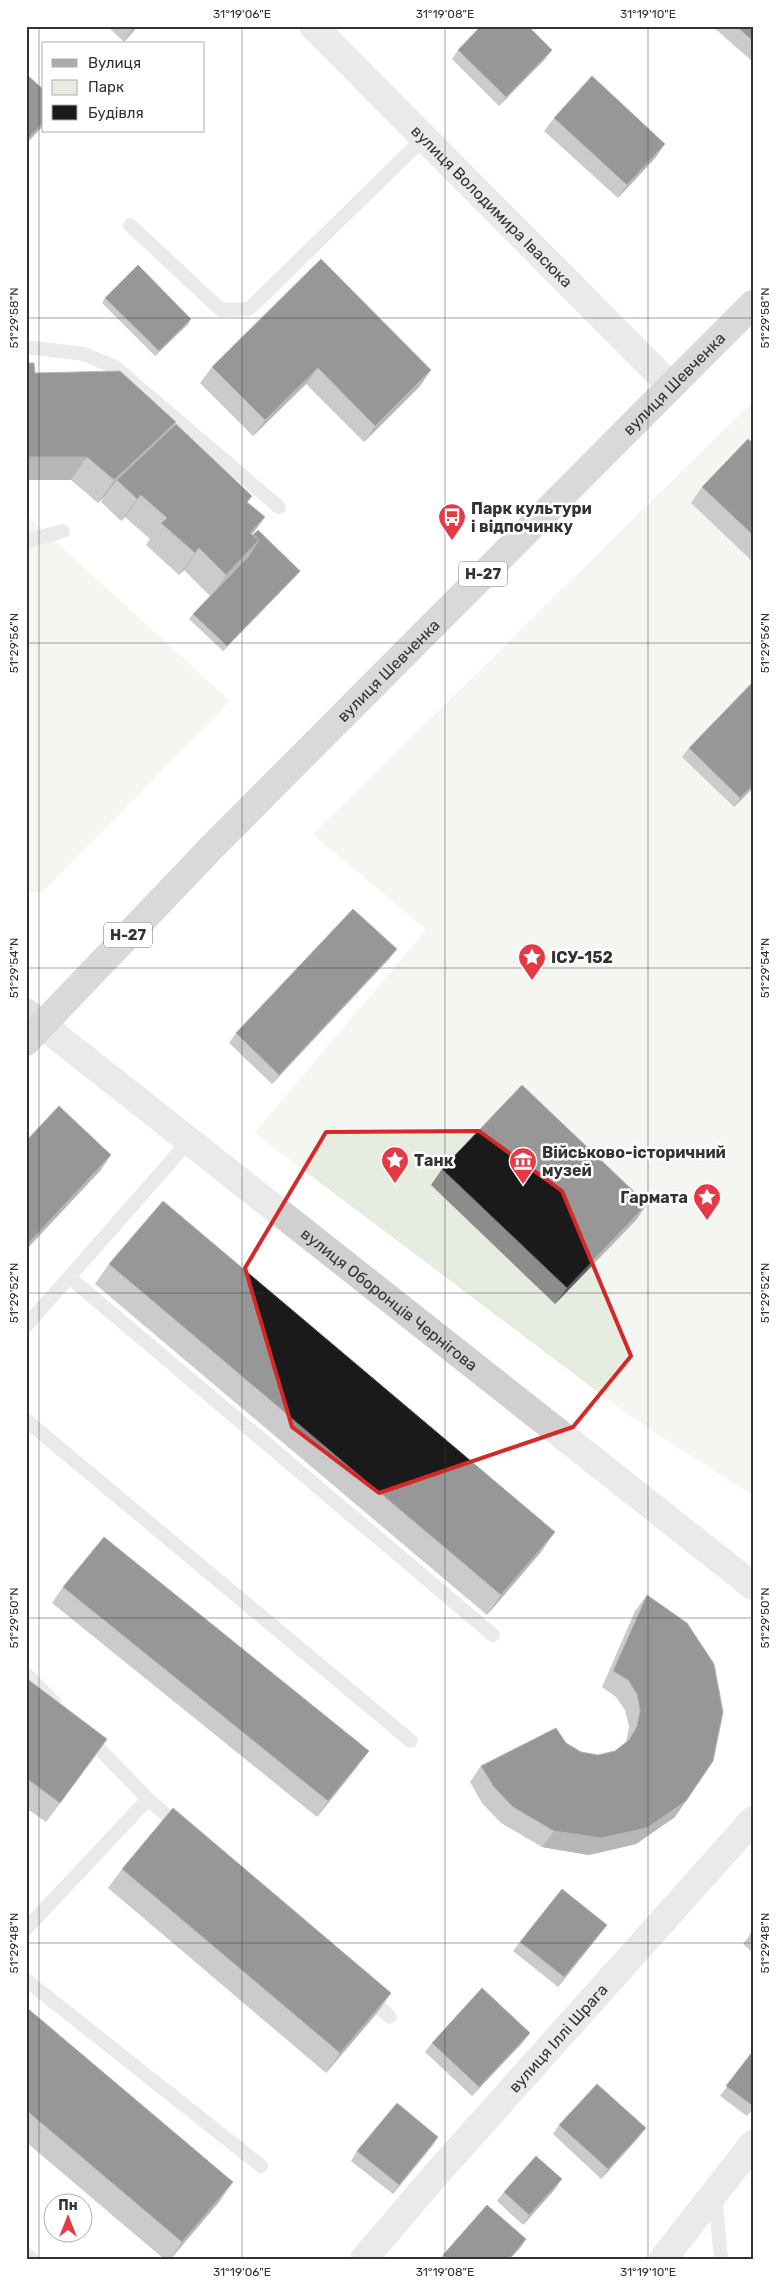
<svg xmlns="http://www.w3.org/2000/svg" width="779" height="2285" viewBox="0 0 779 2285" font-family="Rubik,sans-serif">
<style>
.green{fill:#e6ecdf}
.lines{fill:none;stroke-linecap:round;stroke-linejoin:round}
.service{stroke:#d0d0d0;stroke-width:14}
.minor{stroke:#d0d0d0;stroke-width:28}
.secondary{stroke:#bdbdbd;stroke-width:28}
.primary{stroke:#ababab;stroke-width:28}
.wall{fill:#8c8c8c}
.shaded-wall{fill:#5f5f5f}
.building{fill:#1a1a1a;stroke:#5f5f5f}
.marked{fill:none;stroke:#d62828;stroke-width:4;stroke-linejoin:round}
.ticks{fill:none;stroke:#333;stroke-width:1;stroke-opacity:0.45}
.labels{text-anchor:middle;dominant-baseline:central;stroke-width:5;stroke-linejoin:round;paint-order:stroke}
.shield{fill:#fff;stroke:#707070;stroke-width:1}
.shield-label{font-size:15px;font-weight:bold;fill:#333}
.street-label{font-size:16px;fill:#333;stroke:#fff}
.poi-label{font-size:16px;font-weight:bold;fill:#333;stroke:#fff;text-anchor:start}
.neatline{fill:none;stroke:#333;stroke-width:2}
.ticks-label{font-size:12px;text-anchor:middle;fill:#333}
</style>
<rect width="100%" height="100%" fill="#fff"/>
<!-- green -->
<g class="green">
<polygon points="753,401 753,1496 630,1416 254,1133 426,930 313,834"/>
<polygon points="26,518 30,518 230,701 42,893 26,891"/>
</g>
<g class="lines">
<!-- service -->
<g class="service">
<polyline points="130,225 221,310 249,309 424,138"/>
<polyline points="26,347 84,354 115,367 279,507"/>
<polyline points="26,541 63,531"/>
<polyline points="69,1277 493,1635"/>
<polyline points="26,1326 189,1141"/>
<polyline points="26,1420 411,1741"/>
<polyline points="26,1674 54,1702"/>
<polyline points="88,1737 148,1799 180,1827"/>
<polyline points="26,1929 148,1799"/>
<polyline points="26,1980 261,2166"/>
<polyline points="367,1995 390,2017"/>
<polyline points="715,2195 721,2259"/>
<polyline points="26,2254 32,2259"/>
</g>
<!-- minor -->
<g class="minor">
<path id="s1" d="M313 26 671 386"/>
<path id="s2" d="M41 1024 753 1586"/>
<path id="s3" d="M364 2259 439 2171 753 1820"/>
<polyline points="663,2259 753,2144"/>
</g>
<!-- secondary -->
<polyline class="secondary" points="26,1012 41,1024"/>
<!-- primary -->
<path class="primary" id="s4" d="M26 1042 214 845 753 304"/>
</g>
<!-- wall -->
<g class="wall">
<polygon points="107,26 138,26 124,42"/>
<polygon points="712,26 753,26 753,62"/>
<polygon points="458,50 552,50 545,59 499,106 452,59"/>
<polygon points="554,118 656,157 618,198 544,131"/>
<polygon points="321,259 420,386 364,442 306,384 253,436 200,383 212,367"/>
<polygon points="105,298 188,324 155,356 102,303"/>
<polygon points="35,373 176,422 173,427 248,502 252,535 300,571 296,576 223,651 189,619 193,614 210,596 184,570 179,575 146,545 150,539 125,517 121,521 101,502 104,497 98,503 71,480 26,480"/>
<polygon points="753,443 753,562 691,503 702,487"/>
<polygon points="753,682 753,788 734,807 682,757 689,748"/>
<polygon points="390,958 272,1084 229,1043 236,1033"/>
<polygon points="442,1169 647,1204 636,1220 555,1304 431,1185"/>
<polygon points="109,1264 541,1552 487,1615 95,1284"/>
<polygon points="63,1587 357,1767 317,1817 52,1603"/>
<polygon points="647,1595 675,1817 636,1844 589,1855 542,1847 501,1823 482,1803 470,1782 481,1766 566,1743 581,1752 598,1755 615,1751 626,1742 629,1726 625,1710 616,1697 602,1687 635,1611"/>
<polygon points="26,1678 107,1739 93,1759 46,1822 26,1808"/>
<polygon points="122,1869 391,1993 377,2013 326,2073 108,1888"/>
<polygon points="607,1925 600,1934 558,1987 513,1951 520,1942"/>
<polygon points="753,1931 753,1953 743,1944"/>
<polygon points="26,2007 219,2202 171,2259 164,2259 26,2142"/>
<polygon points="523,2042 472,2096 425,2052 432,2043"/>
<polygon points="753,2051 753,2109 747,2116 720,2096"/>
<polygon points="559,2125 639,2137 601,2179 553,2134"/>
<polygon points="438,2137 432,2146 393,2194 351,2161 357,2151"/>
<polygon points="555,2189 523,2225 497,2201 504,2192"/>
<polygon points="526,2239 520,2248 510,2259 440,2259 443,2255"/>
</g>
<!-- shaded-wall -->
<g class="shaded-wall">
<polygon points="135,26 138,26 124,42 133,28"/>
<polygon points="552,50 545,59 499,106 506,97"/>
<polygon points="44,122 44,125 26,144 26,141"/>
<polygon points="665,144 656,157 618,198 627,185"/>
<polygon points="191,319 188,324 155,356 159,351"/>
<polygon points="318,368 306,384 253,436 265,420"/>
<polygon points="431,370 420,386 364,442 375,426"/>
<polygon points="176,422 160,445 117,480 104,497 98,503 114,480"/>
<polygon points="26,457 87,457 71,480 26,480"/>
<polygon points="141,495 125,517 121,521 137,499"/>
<polygon points="265,517 249,539 250,533"/>
<polygon points="259,540 244,562 211,597 226,575"/>
<polygon points="199,548 184,570 179,575 195,553"/>
<polygon points="300,571 296,576 223,651 227,646"/>
<polygon points="753,785 753,788 734,807 740,798"/>
<polygon points="397,949 390,958 272,1084 279,1075"/>
<polygon points="111,1155 100,1171 26,1250 26,1246"/>
<polygon points="647,1204 636,1220 555,1304 567,1288"/>
<polygon points="555,1532 541,1552 487,1615 501,1595"/>
<polygon points="107,1739 93,1759 46,1822 60,1803"/>
<polygon points="369,1751 357,1767 317,1817 328,1801"/>
<polygon points="686,1801 675,1817 636,1844 589,1855 542,1847 554,1831"/>
<polygon points="607,1925 600,1934 558,1987 564,1977"/>
<polygon points="391,1993 377,2013 326,2073 340,2053"/>
<polygon points="530,2033 523,2042 472,2096 479,2087"/>
<polygon points="646,2128 639,2137 601,2179 608,2169"/>
<polygon points="438,2137 432,2146 393,2194 399,2185"/>
<polygon points="562,2179 555,2189 523,2225 529,2215"/>
<polygon points="233,2182 219,2202 170,2259 182,2242"/>
<polygon points="526,2239 520,2248 510,2259 509,2259"/>
</g>
<!-- building -->
<g class="building">
<polygon points="481,26 528,26 552,50 506,97 458,50"/>
<polygon points="736,26 753,26 753,41"/>
<polygon points="26,74 44,90 44,122 26,141"/>
<polygon points="592,76 665,144 627,185 554,118"/>
<polygon points="321,259 431,370 375,426 318,368 265,420 212,367"/>
<polygon points="138,265 191,319 159,351 105,298"/>
<polygon points="26,363 34,363 35,373 120,371 176,422 114,480 87,457 26,457"/>
<polygon points="176,424 252,496 247,502 265,517 250,533 259,540 226,575 199,548 195,553 161,523 167,518 141,495 137,499 117,480"/>
<polygon points="748,439 753,443 753,535 702,487"/>
<polygon points="258,530 300,571 227,646 193,614 248,557 259,540 253,535"/>
<polygon points="753,682 753,785 740,798 689,748"/>
<polygon points="353,909 397,949 279,1075 236,1033"/>
<polygon points="522,1085 647,1204 567,1288 442,1169"/>
<polygon points="59,1106 111,1155 26,1246 26,1141"/>
<polygon points="163,1201 555,1532 501,1595 109,1264"/>
<polygon points="104,1537 369,1751 328,1801 63,1587"/>
<polygon points="647,1595 687,1623 714,1664 723,1712 713,1761 686,1801 647,1828 601,1838 554,1831 513,1807 494,1787 481,1766 556,1728 566,1743 581,1752 598,1755 615,1751 629,1740 637,1726 640,1710 637,1694 628,1680 613,1671"/>
<polygon points="26,1678 107,1739 60,1803 26,1778"/>
<polygon points="173,1808 391,1993 340,2053 122,1869"/>
<polygon points="562,1889 607,1925 564,1977 520,1942"/>
<polygon points="753,1931 753,1938 750,1935"/>
<polygon points="482,1988 530,2033 479,2087 432,2043"/>
<polygon points="26,2007 233,2182 182,2242 26,2110"/>
<polygon points="753,2051 753,2106 726,2086"/>
<polygon points="597,2084 646,2128 608,2169 559,2125"/>
<polygon points="397,2103 438,2137 399,2185 357,2151"/>
<polygon points="536,2156 562,2179 529,2215 504,2192"/>
<polygon points="487,2205 526,2239 509,2259 448,2259 443,2255"/>
</g>
<!-- marked area -->
<path d="M0 0H779V2285H0ZM479 1131 562 1191 631 1356 573 1427 379 1493 292 1427 245 1268 326 1132Z" fill="#fff" fill-opacity=".55" fill-rule="evenodd"/>
<path class="marked" d="M479 1131 562 1191 631 1356 573 1427 379 1493 292 1427 245 1268 326 1132Z"/>
<!-- ticks -->
<path class="ticks" d="M39 26V2259M242 26V2259M445 26V2259M648 26V2259M26 318H753M26 643H753M26 968H753M26 1293H753M26 1618H753M26 1943H753"/>
<!-- icons -->
<defs>
<g id="bus-pin" transform="scale(1.4375)"><path d="M0 17L-7.5 6A9.5 9.5 0 1 1 7.5 6Z" fill="#e63946" stroke="#fff"/><path d="M-5-6H5V4H4V6H2V4H-2V6H-4V4H-5ZM-3.5-4V0h7V-4ZM-3.5 1.2v1.5H-2V1.2ZM2 1.2v1.5H3.5V1.2Z" fill="#fff"/></g>
<g id="sight-pin" transform="scale(1.4375)"><path d="M0 17L-7.5 6A9.5 9.5 0 1 1 7.5 6Z" fill="#e63946" stroke="#fff"/><path d="M0-6L1.8-2.2L6-1.7L2.9 1.2L3.7 5.4L0 3.3L-3.7 5.4L-2.9 1.2L-6-1.7L-1.8-2.2Z" fill="#fff"/></g>
<g id="museum-pin" transform="scale(1.4375)"><path d="M0 17L-7.5 6A9.5 9.5 0 1 1 7.5 6Z" fill="#e63946" stroke="#fff"/><path d="M0-6L6-3V-2H-6V-3ZM-5-1h2V3h-2ZM-1-1h2V3h-2ZM3-1h2V3H3ZM-6 4H6V6H-6Z" fill="#fff"/></g>
</defs>
<g fill-rule="evenodd">
<use href="#bus-pin" x="452" y="517"/>
<use href="#sight-pin" x="532" y="957"/>
<use href="#sight-pin" x="395" y="1160"/>
<use href="#museum-pin" x="523" y="1161"/>
<use href="#sight-pin" x="707" y="1197"/>
</g>
<g class="labels">
<!-- shield labels -->
<g class="shield">
<rect x="459" y="561.5" width="48" height="25" rx="4"/>
<rect x="104" y="922.5" width="48" height="25" rx="4"/>
</g>
<g class="shield-label">
<text x="483" y="574">Н-27</text>
<text x="128" y="935">Н-27</text>
</g>
<!-- street labels -->
<g class="street-label">
<text stroke="none"><textPath href="#s1" startOffset="254">вулиця Володимира Івасюка</textPath></text>
<text stroke="none"><textPath href="#s4" startOffset="924">вулиця Шевченка</textPath></text>
<text stroke="none"><textPath href="#s4" startOffset="519">вулиця Шевченка</textPath></text>
<text stroke="none"><textPath href="#s2" startOffset="444">вулиця Оборонців Чернігова</textPath></text>
<text stroke="none"><textPath href="#s3" startOffset="294">вулиця Іллі Шрага</textPath></text>
</g>
<!-- poi labels -->
<g class="poi-label">
<text x="471" y="508">Парк культури<tspan x="471" dy="18">і відпочинку</tspan></text>
<text x="551" y="957">ІСУ-152</text>
<text x="542" y="1152">Військово-історичний<tspan x="542" dy="18">музей</tspan></text>
<text x="414" y="1160">Танк</text>
<text x="688" y="1197" text-anchor="end">Гармата</text>
</g>
</g>
<!-- border -->
<rect width="779" height="2285" fill="none" stroke="#ffffff" stroke-width="55"/>
<!-- legend -->
<rect x="42" y="42" width="162" height="90" fill="#ffffff" stroke="#adadad"/>
<rect x="52" y="59" width="25" height="8" fill="#ababab" stroke="#adadad"/>
<text x="88" y="68" font-size="15" fill="#333333">Вулиця</text>
<rect x="52" y="80" width="25" height="15" fill="#e6ecdf" stroke="#adadad"/>
<text x="88" y="92" font-size="15" fill="#333333">Парк</text>
<rect x="52" y="105" width="25" height="15" fill="#1a1a1a" stroke="#adadad"/>
<text x="88" y="118" font-size="15" fill="#333333">Будівля</text>
<!-- north arrow -->
<g transform="translate(68 2218)"><circle r="24" fill="#ffffff" stroke="#adadad"/>
<path d="M0-4L9 19L0 12L-9 19Z" fill="#e63946"/>
<text y="-8" font-size="14" font-weight="bold" text-anchor="middle" fill="#333333">Пн</text>
</g>
<rect x="28" y="28" width="724" height="2230" class="neatline"/>
<g class="ticks-label">
<text x="242" y="18">31°19'06"E</text>
<text x="445" y="18">31°19'08"E</text>
<text x="648" y="18">31°19'10"E</text>
<text transform="translate(14 318) rotate(-90)" y="4">51°29'58"N</text>
<text transform="translate(765 318) rotate(-90)" y="4">51°29'58"N</text>
<text transform="translate(14 643) rotate(-90)" y="4">51°29'56"N</text>
<text transform="translate(765 643) rotate(-90)" y="4">51°29'56"N</text>
<text transform="translate(14 968) rotate(-90)" y="4">51°29'54"N</text>
<text transform="translate(765 968) rotate(-90)" y="4">51°29'54"N</text>
<text transform="translate(14 1293) rotate(-90)" y="4">51°29'52"N</text>
<text transform="translate(765 1293) rotate(-90)" y="4">51°29'52"N</text>
<text transform="translate(14 1618) rotate(-90)" y="4">51°29'50"N</text>
<text transform="translate(765 1618) rotate(-90)" y="4">51°29'50"N</text>
<text transform="translate(14 1943) rotate(-90)" y="4">51°29'48"N</text>
<text transform="translate(765 1943) rotate(-90)" y="4">51°29'48"N</text>
<text x="242" y="2276">31°19'06"E</text>
<text x="445" y="2276">31°19'08"E</text>
<text x="648" y="2276">31°19'10"E</text>
</g>
</svg>
